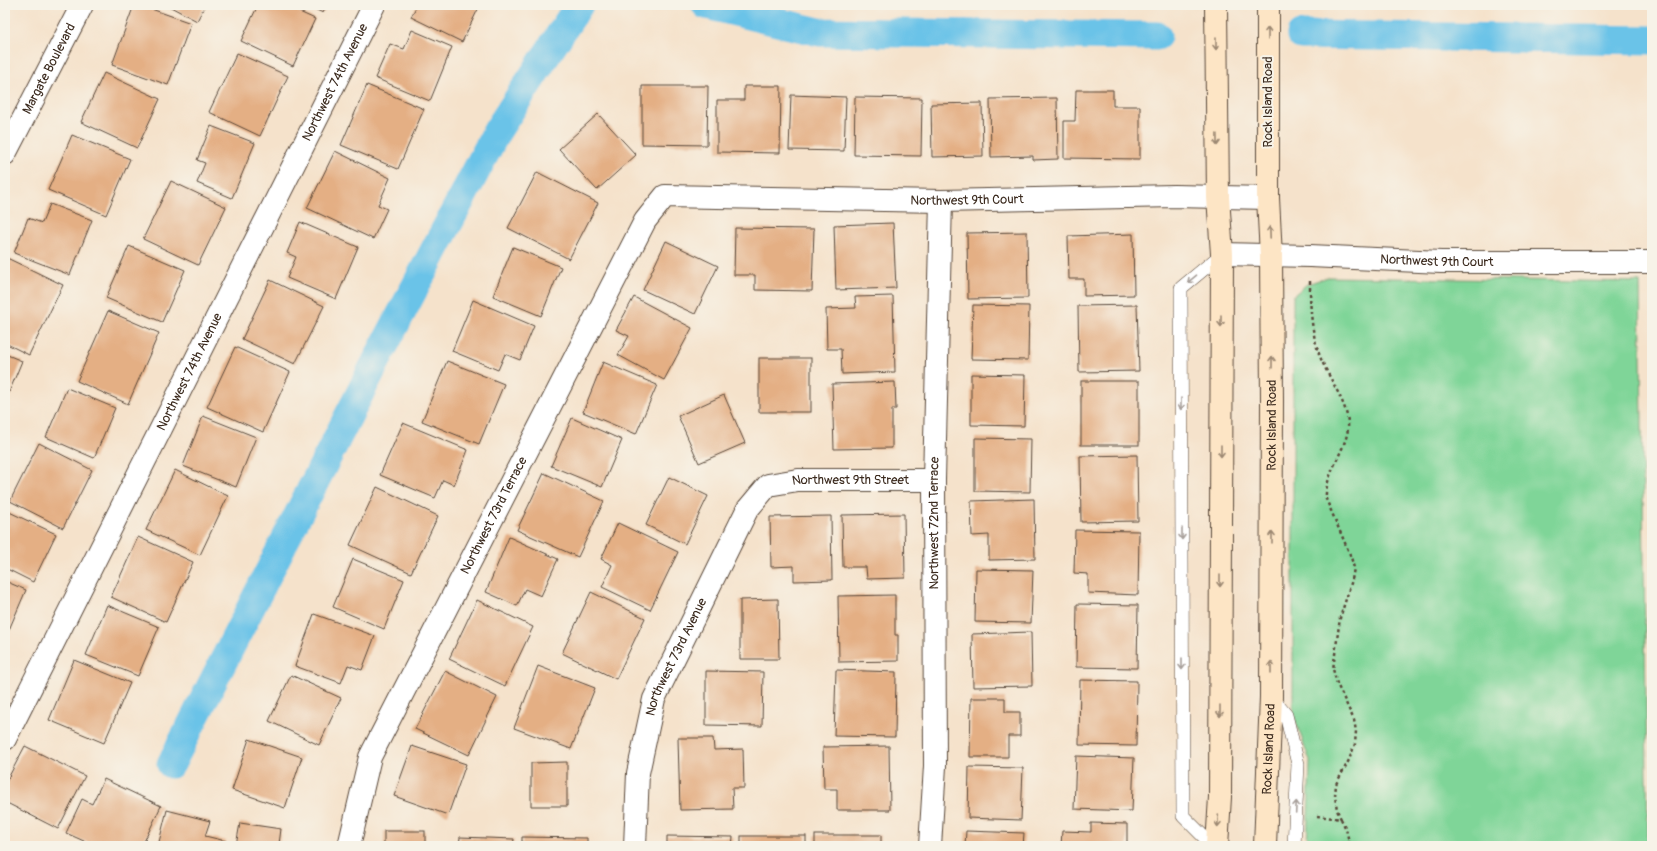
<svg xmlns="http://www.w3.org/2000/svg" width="1657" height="851" viewBox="0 0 1657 851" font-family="Pangolin,sans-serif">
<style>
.green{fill:#7fd598;stroke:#5d805b}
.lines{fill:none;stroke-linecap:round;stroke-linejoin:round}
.canal{stroke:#6ac3e8;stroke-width:29}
.building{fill:#e4af84}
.service-casing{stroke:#574638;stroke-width:14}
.minor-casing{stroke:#574638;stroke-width:24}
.tertiary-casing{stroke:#574638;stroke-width:24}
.secondary-casing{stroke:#574638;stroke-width:24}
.path{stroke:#574638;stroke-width:2.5;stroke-dasharray:3 3;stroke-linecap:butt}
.service{stroke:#fff;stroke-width:13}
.minor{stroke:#fff;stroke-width:22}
.tertiary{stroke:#fff;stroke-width:22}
.secondary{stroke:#fde5c5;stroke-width:22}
.oneway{stroke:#9c8872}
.oneway2{stroke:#a79f9a}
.labels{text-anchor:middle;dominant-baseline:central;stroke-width:4;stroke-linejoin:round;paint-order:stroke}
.street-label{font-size:13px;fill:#3b2a1e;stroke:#f7f3e8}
</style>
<rect width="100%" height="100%" fill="#f7f3e8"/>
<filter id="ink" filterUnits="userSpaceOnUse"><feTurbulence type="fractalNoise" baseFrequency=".025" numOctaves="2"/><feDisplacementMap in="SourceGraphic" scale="8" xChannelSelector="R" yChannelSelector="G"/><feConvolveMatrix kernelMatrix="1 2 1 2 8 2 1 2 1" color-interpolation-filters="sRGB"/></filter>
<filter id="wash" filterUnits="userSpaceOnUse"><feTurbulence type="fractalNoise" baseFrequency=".012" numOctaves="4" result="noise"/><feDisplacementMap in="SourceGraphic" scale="16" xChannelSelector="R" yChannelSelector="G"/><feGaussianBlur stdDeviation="0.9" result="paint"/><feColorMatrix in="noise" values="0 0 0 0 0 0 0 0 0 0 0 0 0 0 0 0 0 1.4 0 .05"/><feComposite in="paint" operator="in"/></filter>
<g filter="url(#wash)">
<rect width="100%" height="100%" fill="#f5e2cb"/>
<!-- green -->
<polygon class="green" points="1328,277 1640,282 1648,846 1307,846 1310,761 1293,714 1293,296 1307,284"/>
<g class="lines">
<!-- canal -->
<g class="canal">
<polyline points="706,5 819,32 1157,36"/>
<polyline points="1301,35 1652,40"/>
<polyline points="171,764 383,348 497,131 579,5"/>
</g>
</g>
<g id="blocks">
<!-- building -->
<g class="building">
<polygon points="134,5 140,5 191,23 168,85 112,65"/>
<polygon points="167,5 205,5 197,21"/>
<polygon points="258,5 284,5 315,19 293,66 241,41"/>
<polygon points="306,5 327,5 323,13"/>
<polygon points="417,5 480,5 462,42 411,17"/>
<polygon points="412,30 452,47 430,101 375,78 390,44 404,49"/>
<polygon points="237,53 288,76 260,136 209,112"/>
<polygon points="104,73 160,99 137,148 81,122"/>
<polygon points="367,85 424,109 398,169 341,145"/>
<polygon points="642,86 708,86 707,145 642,144"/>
<polygon points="744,86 781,86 780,153 717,152 717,100 744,100"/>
<polygon points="1076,90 1113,90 1113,106 1140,106 1140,159 1064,158 1064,121 1075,121"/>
<polygon points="791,95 846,97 844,151 789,150"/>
<polygon points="855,97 922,98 921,156 854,155"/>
<polygon points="1057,98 1058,159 1033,160 1033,156 991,157 990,99"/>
<polygon points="982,103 983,156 932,157 931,104"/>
<polygon points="598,114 636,155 597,190 559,149"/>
<polygon points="211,126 255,143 232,198 197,183 205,163 197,160"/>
<polygon points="72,135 130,159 106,215 48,190"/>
<polygon points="335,151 390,178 378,205 387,209 373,239 307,208"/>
<polygon points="537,172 598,203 569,259 508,228"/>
<polygon points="171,181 226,207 198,265 143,239"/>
<polygon points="50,204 92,220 70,275 14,253 28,218 42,223"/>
<polygon points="300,222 358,247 336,299 287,278 296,257 287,253"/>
<polygon points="893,223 896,288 836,290 834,225"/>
<polygon points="735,228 814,229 812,291 755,290 755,275 734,275"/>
<polygon points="1027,232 1028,298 968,299 967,233"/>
<polygon points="1133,234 1134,295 1084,296 1084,279 1069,279 1068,236"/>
<polygon points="666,241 718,266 695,314 643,290"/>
<polygon points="129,246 185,270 162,322 106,298"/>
<polygon points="513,247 561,267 541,316 493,296"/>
<polygon points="7,258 63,285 29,355 5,343 5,263"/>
<polygon points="270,280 324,306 295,364 242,339"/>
<polygon points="893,296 895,372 842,374 841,349 827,349 826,309 856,308 855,297"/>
<polygon points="634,297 692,328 664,380 618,355 629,336 616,330"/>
<polygon points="473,300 534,326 520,360 505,354 498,370 452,351"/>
<polygon points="973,305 1029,306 1028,360 971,359"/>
<polygon points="1137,305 1139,371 1079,372 1078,306"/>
<polygon points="108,311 159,333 128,404 77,381"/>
<polygon points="235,347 290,372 263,432 207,407"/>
<polygon points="5,354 22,361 5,402"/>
<rect x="759" y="358" width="52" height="54"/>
<polygon points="447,361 504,384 479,444 422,421"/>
<polygon points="603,362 657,385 636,434 583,412"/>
<polygon points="971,374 1025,375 1024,426 971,425"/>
<rect x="1081" y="381" width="58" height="64"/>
<polygon points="895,382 896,409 892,409 892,448 834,449 832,384"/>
<polygon points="67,388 115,408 94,458 46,437"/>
<polygon points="724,395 745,443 699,463 678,416"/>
<polygon points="203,416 256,437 236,487 183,466"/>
<polygon points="572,418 622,440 602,487 551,466"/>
<polygon points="403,423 468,450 454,485 443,480 435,498 380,475"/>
<polygon points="975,438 1031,439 1030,492 975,491"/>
<polygon points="39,443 92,470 63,528 10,501"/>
<polygon points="1137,455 1138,521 1081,522 1080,456"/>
<polygon points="175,470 228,496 200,555 146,530"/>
<polygon points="544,473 604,501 578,557 517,530"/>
<polygon points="669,477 708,496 685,544 646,525"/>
<polygon points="377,487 438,516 411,573 350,545"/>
<polygon points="1034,499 1035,559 989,560 989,535 972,536 971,501"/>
<polygon points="5,510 56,534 33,582 5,568"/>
<polygon points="904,514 905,578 867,579 866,567 843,567 842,515"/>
<polygon points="831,516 832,580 794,581 794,566 771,567 770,517"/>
<polygon points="618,523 678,552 650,610 602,587 612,565 601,559"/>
<polygon points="1075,530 1139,531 1138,595 1088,593 1088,574 1074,573"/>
<polygon points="138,537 193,562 166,622 111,597"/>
<polygon points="509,537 558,559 541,596 525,589 517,606 486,592"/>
<polygon points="353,559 404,580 384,629 333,607"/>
<polygon points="976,569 1033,570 1031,623 975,622"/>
<polygon points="5,581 26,590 5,639"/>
<polygon points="591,592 645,618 616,679 562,653"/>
<polygon points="895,595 895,635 898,635 898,661 839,662 838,596"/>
<polygon points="778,599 779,659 740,659 740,600"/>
<polygon points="477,600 533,627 505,686 449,659"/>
<polygon points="1077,604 1138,605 1137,668 1076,667"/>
<polygon points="107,605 159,627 138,676 86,655"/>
<polygon points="314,614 375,636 362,670 348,665 341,683 295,666"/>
<polygon points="1031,632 1032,686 973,687 972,634"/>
<polygon points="74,660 130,683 104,743 49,720"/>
<polygon points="538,666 595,688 571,749 514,728"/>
<polygon points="836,670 896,672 895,737 834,736"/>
<polygon points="445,671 497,697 469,755 415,729"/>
<polygon points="706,671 763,672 762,726 706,725"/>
<polygon points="291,675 341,698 319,745 269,721"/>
<polygon points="1080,680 1137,681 1136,746 1079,745"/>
<polygon points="971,698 1005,698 1005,712 1020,712 1020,736 1008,736 1008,757 970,757"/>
<polygon points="678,738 713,738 714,750 743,749 744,788 732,788 733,809 680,810"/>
<polygon points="249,739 302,757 285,808 232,790"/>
<polygon points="25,746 85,776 58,829 5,802 5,784"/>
<polygon points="412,746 466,764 448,815 394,796"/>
<polygon points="889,746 890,810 837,810 837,789 824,789 823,747"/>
<polygon points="1076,756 1134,758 1132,811 1074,809"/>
<polygon points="567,762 567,806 531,806 531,763"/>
<polygon points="969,767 1023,768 1021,820 968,818"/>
<polygon points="104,779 161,806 142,846 95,846 66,833 82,799 92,804"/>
<polygon points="167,810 210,821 205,836 226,841 225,846 158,846"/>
<polygon points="240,823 281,829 279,844 289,846 236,846"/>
<polygon points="1091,823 1127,824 1127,846 1061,846 1062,831 1091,832"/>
<rect x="384" y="831" width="41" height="15"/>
<polygon points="966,831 1024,833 1023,846 965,846"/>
<rect x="815" y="835" width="66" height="11"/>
<polygon points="667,836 733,837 732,846 667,846"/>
<rect x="741" y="836" width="65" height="10"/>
<polygon points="460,837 514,839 513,846 459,846"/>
<polygon points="522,837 587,838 587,846 522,846"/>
</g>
</g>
</g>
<g filter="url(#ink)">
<use href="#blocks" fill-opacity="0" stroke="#574638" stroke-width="1"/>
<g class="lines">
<!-- service casing -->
<g class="service-casing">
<g id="service">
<polyline points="1271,697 1286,715 1298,764 1294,846"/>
<polyline points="1213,846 1183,816 1181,288 1222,254"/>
</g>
</g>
<!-- minor casing -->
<g class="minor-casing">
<g id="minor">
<path id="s1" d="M1222 254 1310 256 1441 262H1652"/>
<path id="s2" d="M5 739 374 5"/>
<path id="s3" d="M349 846 370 757 645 221 665 196 941 201 1174 196 1268 198"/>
<path id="s4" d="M635 846 638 773 654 699 747 510 768 485 798 480H934"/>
<path id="s5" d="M930 846 935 766 934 480 941 201"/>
</g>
</g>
<!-- tertiary casing -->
<g class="tertiary-casing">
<g id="tertiary">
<path id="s6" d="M5 154 82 5"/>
</g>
</g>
<!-- secondary casing -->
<g class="secondary-casing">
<g id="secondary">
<polyline points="1216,5 1218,197 1222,254 1220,797 1217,846"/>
<path id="s7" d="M1265 846 1271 697 1272 401 1271 256 1268 198V5"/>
</g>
</g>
<!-- path -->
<g class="path">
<path d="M1310 281C1310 307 1311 334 1321 359 1329 378 1347 403 1348 423 1350 446 1324 472 1326 499L1351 557 1354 568 1352 580 1340 618 1333 669 1337 684 1354 720 1356 731 1355 744 1349 760 1336 784 1335 796 1337 810 1341 819"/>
<polyline points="1317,816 1341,819 1346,829 1350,846"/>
</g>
<!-- service -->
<use href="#service" class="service"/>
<!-- minor -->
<use href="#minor" class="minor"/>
<!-- tertiary -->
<use href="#tertiary" class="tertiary"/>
<!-- secondary -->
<use href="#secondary" class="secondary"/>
</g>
<!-- one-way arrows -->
<defs><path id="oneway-shaft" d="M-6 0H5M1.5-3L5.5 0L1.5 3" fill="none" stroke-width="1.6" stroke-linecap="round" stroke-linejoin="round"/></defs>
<g class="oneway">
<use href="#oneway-shaft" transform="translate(1268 33) rotate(-90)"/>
<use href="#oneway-shaft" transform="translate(1216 44) rotate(90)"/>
<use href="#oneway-shaft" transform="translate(1217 140) rotate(89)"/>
<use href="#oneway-shaft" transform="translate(1270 232) rotate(-92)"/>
<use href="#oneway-shaft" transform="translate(1221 321) rotate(90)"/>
<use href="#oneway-shaft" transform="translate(1272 362) rotate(-90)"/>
<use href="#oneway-shaft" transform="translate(1221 451) rotate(90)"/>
<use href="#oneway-shaft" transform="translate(1272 537) rotate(-90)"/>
<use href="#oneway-shaft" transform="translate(1220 581) rotate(90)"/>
<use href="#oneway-shaft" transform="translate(1271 667) rotate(-90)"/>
<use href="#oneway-shaft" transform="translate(1220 711) rotate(90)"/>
<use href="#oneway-shaft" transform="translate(1218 821) rotate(93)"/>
</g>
<g class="oneway2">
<use href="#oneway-shaft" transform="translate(1192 279) rotate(140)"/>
<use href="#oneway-shaft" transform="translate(1181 404) rotate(90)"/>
<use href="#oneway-shaft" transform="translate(1182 534) rotate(90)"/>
<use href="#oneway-shaft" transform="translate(1182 664) rotate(90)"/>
<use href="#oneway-shaft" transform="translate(1296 807) rotate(-87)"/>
</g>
</g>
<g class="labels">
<!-- street labels -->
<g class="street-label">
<text stroke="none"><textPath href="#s6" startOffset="96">Margate Boulevard</textPath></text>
<text stroke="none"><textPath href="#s2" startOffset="735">Northwest 74th Avenue</textPath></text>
<text transform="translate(1268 102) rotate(-90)">Rock Island Road</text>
<text stroke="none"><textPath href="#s3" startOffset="1028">Northwest 9th Court</textPath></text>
<text stroke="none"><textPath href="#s1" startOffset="215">Northwest 9th Court</textPath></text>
<text stroke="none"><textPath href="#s2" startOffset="411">Northwest 74th Avenue</textPath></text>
<text stroke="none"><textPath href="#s7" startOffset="421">Rock Island Road</textPath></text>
<text stroke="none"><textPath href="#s4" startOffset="475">Northwest 9th Street</textPath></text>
<text stroke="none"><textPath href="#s3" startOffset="363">Northwest 73rd Terrace</textPath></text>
<text stroke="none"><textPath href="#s5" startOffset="323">Northwest 72nd Terrace</textPath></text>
<text stroke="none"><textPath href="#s4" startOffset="196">Northwest 73rd Avenue</textPath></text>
<text stroke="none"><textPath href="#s7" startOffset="97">Rock Island Road</textPath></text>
</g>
</g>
<!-- margin -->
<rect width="1657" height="851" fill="none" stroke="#f7f3e8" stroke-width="20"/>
</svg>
